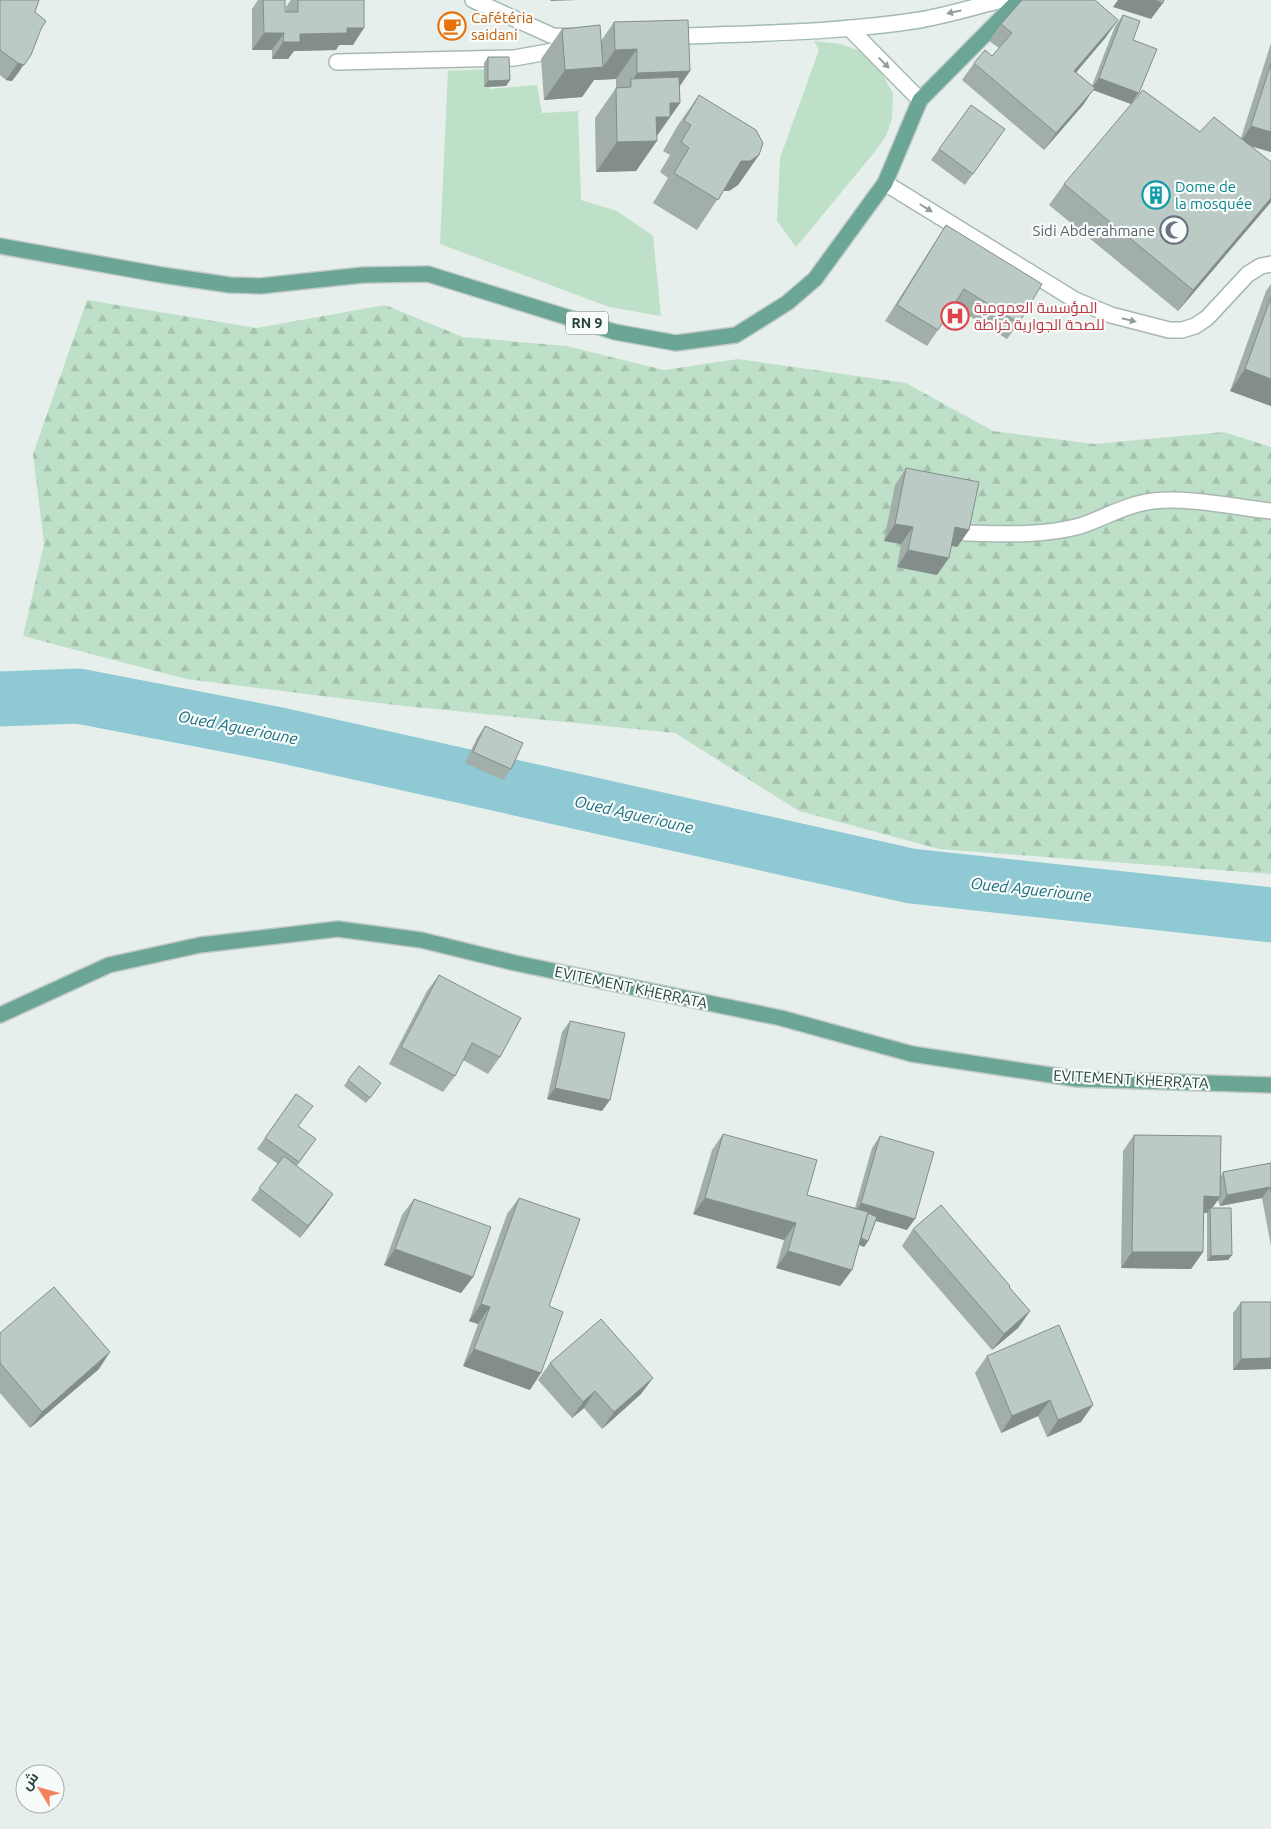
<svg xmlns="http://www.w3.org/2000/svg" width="1271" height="1829" viewBox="0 0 1271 1829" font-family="Ubuntu,Cairo,sans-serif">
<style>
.forest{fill:url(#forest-firs)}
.garden{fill:#bfe0c8}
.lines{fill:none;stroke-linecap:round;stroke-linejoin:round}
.river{stroke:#8ec9d4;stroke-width:55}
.street-casing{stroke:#a8b8b2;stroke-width:18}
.secondary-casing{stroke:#a4bbb3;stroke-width:18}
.primary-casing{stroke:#c2cac8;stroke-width:18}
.street{stroke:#fff;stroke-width:15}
.secondary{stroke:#fff;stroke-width:15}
.primary{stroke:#6aa596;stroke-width:15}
.wall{fill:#a1aea9}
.shaded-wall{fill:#838d89}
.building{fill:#bbcac4;stroke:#838d89}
.oneway{fill:#92a09c}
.labels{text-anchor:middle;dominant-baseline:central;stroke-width:4.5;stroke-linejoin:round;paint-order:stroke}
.shield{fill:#f7fbf9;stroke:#637a73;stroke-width:1}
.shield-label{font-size:14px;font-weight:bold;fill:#24423a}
.food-label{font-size:15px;fill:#c56008;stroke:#f7fbf9;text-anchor:start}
.culture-label{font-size:15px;fill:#0d838f;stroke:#f7fbf9;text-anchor:start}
.worship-label{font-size:15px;fill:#5b616d;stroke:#f7fbf9;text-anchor:end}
.health-label{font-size:15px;fill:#be3a42;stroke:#f7fbf9;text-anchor:start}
.street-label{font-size:15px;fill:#24423a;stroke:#f7fbf9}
.water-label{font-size:16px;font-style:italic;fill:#1c6f80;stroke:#f7fbf9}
</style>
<defs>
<pattern id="forest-firs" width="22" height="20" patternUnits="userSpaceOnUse" patternTransform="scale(1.25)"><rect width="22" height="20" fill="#bfe0c8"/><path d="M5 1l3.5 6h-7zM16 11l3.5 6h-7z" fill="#a4c1ad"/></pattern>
</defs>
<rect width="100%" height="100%" fill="#e6efeb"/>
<!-- forest -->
<polygon class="forest" points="87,300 256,328 385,305 463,337 566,346 664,370 738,359 906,383 993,431 1094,444 1224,432 1271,447 1271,874 939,849 799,811 675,733 395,705 186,679 23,636 44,544 33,454"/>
<!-- garden -->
<g class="garden">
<polygon points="814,41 841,44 866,53 882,74 893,93 892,119 886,136 873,154 796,247 777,221 780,158 819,50"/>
<polygon points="486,69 490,89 537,85 542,113 578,111 581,200 617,211 653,236 661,316 609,307 440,244 448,71"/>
</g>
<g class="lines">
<!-- river -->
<polyline class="river" points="0,699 78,696 280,735 911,876 1271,915"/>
<!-- street casing -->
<g class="street-casing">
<g id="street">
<polyline points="337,62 514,58 565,49"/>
<polyline points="885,183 1075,300 1111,315 1169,330 1182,330 1195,326 1207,318 1248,274 1261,266 1271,264"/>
<path d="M966 533C1004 534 1043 536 1080 526 1104 518 1127 504 1153 501 1189 497 1234 507 1271 511"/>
</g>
</g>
<!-- secondary casing -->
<g class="secondary-casing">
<g id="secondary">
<polyline points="473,0 553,36 576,37"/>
<polyline points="849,28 920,100"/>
<path d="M669 37C752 33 837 33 920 20 948 15 975 7 1001 0"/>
</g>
</g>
<!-- primary casing -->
<g class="primary-casing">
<g id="primary">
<polyline points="0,246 162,275 230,285 260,286 363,275 428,274 615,332 676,343 736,335 787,303 815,279 885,183 920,100 1019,0"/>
<polyline points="0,1015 109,965 200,945 338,929 421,940 515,963 781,1018 912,1054 1077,1079 1271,1085"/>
</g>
</g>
<!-- street -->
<use href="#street" class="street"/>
<!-- secondary -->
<use href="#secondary" class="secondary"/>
<!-- primary -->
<use href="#primary" class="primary"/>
</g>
<!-- wall -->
<g class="wall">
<polygon points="0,0 35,12 41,29 19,72 12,81 6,80 0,75"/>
<polygon points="258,0 285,0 285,12 286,12 286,7 291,0 364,0 353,45 339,45 336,50 294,51 288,59 272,59 272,50 252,50 252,9"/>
<polygon points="1123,15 1133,40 1131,104 1093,90 1083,105 1044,150 962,80 974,63 992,56 999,48 989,41 1001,24 1106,37 1076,72 1092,86 1115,26"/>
<polygon points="614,22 690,71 680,86 680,103 657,136 636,171 596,172 595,118 616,88 616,79 594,80 582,97 544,100 541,59 562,29 601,41"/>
<polygon points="1271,43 1271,152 1250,146 1271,162 1271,202 1178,311 1049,205 1064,184 1200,132 1241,138"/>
<polygon points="488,57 510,80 506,86 484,87 484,63"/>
<polygon points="699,95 759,155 738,185 729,191 723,191 697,230 653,203 668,178 660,172 670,155 663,151 678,125"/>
<polygon points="1005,129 965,185 931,160 939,149"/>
<polygon points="946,225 1019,323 1007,339 953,306 938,330 927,346 885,321 935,242"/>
<polygon points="1271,284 1271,406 1230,391 1266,291"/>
<polygon points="906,468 969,530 957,547 951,545 937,575 897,567 901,544 884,541 895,485"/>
<polygon points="485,726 511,769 503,780 465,763 477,738"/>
<polygon points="439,975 500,1057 488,1074 463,1060 455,1076 443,1092 389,1064 427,991"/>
<polygon points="570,1021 602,1111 547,1099 562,1032"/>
<polygon points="348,1080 377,1089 366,1103 344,1086"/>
<polygon points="296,1094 298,1126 316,1139 297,1166 333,1194 300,1238 251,1200 278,1164 257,1149"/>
<polygon points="723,1134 807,1195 855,1208 872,1148 880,1136 907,1230 876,1221 868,1241 864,1247 859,1245 852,1270 840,1286 776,1268 784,1240 693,1214 712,1150"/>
<polygon points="1134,1135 1221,1176 1223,1172 1271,1163 1271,1246 1262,1198 1220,1206 1218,1200 1212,1208 1232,1255 1228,1260 1207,1261 1207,1213 1203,1213 1203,1252 1191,1269 1121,1268 1123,1151"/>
<polygon points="519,1198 549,1306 530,1390 463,1366 478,1324 469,1321 507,1214"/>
<polygon points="414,1199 473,1277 461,1293 384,1265 402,1215"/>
<polygon points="913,1229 1009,1288 1030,1311 1018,1328 992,1350 902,1246"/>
<polygon points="1241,1302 1271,1369 1233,1370 1233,1313"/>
<polygon points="0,1333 99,1369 30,1428 0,1393"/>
<polygon points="987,1356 1081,1422 1047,1437 1038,1416 1001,1433 975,1373"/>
<polygon points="550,1363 641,1394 602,1429 584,1408 572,1418 538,1380"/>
</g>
<!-- shaded-wall -->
<g class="shaded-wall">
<polygon points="551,0 578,0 550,1"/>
<polygon points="1118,0 1154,0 1163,3 1151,19 1113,7"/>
<polygon points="1118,20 1106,37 1063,88 1074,71"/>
<polygon points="347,28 364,28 353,45 339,45 336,50 294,51 288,59 272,59 283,42 300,34"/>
<polygon points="264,33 284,33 272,50 252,50"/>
<polygon points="637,49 616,79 594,80 582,97 544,100 565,70 603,67 615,50"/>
<polygon points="31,55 12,81 6,80 18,63"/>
<polygon points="690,71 669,101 631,87 631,82 637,73"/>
<polygon points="1099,78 1139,93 1131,104 1093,90 1083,105 1044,150 1056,133 1091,89"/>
<polygon points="510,80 506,86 484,87 488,81"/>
<polygon points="670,103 680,103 653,141 657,141 636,171 596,172 617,142 656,117"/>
<polygon points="1251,126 1271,132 1271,152 1240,143"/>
<polygon points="759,155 738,185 729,191 720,191 741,161"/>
<polygon points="1271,198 1271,202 1178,311 1193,290"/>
<polygon points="1245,369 1271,379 1271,406 1230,391"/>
<polygon points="895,524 913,527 901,544 884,541"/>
<polygon points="955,527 969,530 957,547 943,544"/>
<polygon points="908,550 949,558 937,575 897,567"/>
<polygon points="555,1088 610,1100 602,1111 547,1099"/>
<polygon points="1270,1187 1262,1198 1220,1206 1227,1195"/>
<polygon points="333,1194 325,1206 300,1238 308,1226"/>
<polygon points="1204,1196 1220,1197 1210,1211 1210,1208 1207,1213 1192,1213"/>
<polygon points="705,1198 796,1223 784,1240 693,1214"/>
<polygon points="861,1203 915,1219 907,1230 853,1214"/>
<polygon points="857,1237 868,1241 864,1247 853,1242"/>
<polygon points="395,1249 473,1277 461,1293 384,1265"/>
<polygon points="788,1251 852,1270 840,1286 776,1268"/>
<polygon points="1132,1252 1203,1252 1191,1269 1121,1268"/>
<polygon points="1232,1255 1228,1260 1207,1261 1211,1256"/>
<polygon points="481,1304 490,1307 478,1324 469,1321"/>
<polygon points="1030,1311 1018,1328 992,1350 1004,1334"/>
<polygon points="474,1349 541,1373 530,1390 463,1366"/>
<polygon points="110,1352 99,1369 30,1428 42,1412"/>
<polygon points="1271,1358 1271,1369 1233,1370 1241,1359"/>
<polygon points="653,1378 641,1394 602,1429 614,1412"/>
<polygon points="595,1391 584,1408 572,1418 583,1402"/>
<polygon points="1050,1400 1038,1416 1001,1433 1012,1416"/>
<polygon points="1093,1405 1081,1422 1047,1437 1058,1420"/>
</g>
<!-- building -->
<g class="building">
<polygon points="0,0 39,0 35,12 46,21 41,29 31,55 24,65 18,63 0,50"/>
<polygon points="263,0 285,0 285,12 298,12 298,0 364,0 364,28 347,28 347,33 300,34 300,42 283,42 284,33 264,33"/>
<polygon points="1022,0 1095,0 1118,20 1074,71 1095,88 1056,133 974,63 985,50 992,56 1012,33 1001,24"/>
<polygon points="1154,0 1164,0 1163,3"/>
<polygon points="1123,15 1140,21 1133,40 1157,49 1139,93 1099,78"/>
<polygon points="688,20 690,71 637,73 637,49 615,50 614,22"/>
<polygon points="600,25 603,67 565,70 562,29"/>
<polygon points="488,57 509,57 510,80 488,81"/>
<polygon points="1271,63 1271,132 1251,126"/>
<polygon points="679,77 680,103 670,103 670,117 656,117 657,141 617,142 616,88 631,87 631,79"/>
<polygon points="1143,90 1200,132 1214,117 1271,162 1271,198 1193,290 1064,184"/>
<polygon points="699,95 756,130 763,143 759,155 750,161 741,161 718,200 674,173 689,148 681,142 691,125 684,121"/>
<polygon points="971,105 1005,129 973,174 939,149"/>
<polygon points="946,225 1042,284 1019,323 964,289 938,330 897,305"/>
<polygon points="1271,297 1271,379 1245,369"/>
<polygon points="906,468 979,482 969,530 955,527 949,558 908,550 913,527 895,524"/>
<polygon points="485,726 523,743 511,769 473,752"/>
<polygon points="439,975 521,1018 500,1057 472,1043 455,1076 401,1047"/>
<polygon points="570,1021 625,1033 610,1100 555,1088"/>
<polygon points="359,1066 381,1083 370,1098 348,1080"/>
<polygon points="296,1094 313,1106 298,1126 316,1139 299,1162 265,1138"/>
<polygon points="723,1134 817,1160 807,1195 868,1212 852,1270 788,1251 796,1223 705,1198"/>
<polygon points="1134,1135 1221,1136 1220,1197 1204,1196 1203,1252 1132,1252"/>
<polygon points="880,1136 934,1152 915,1219 861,1203"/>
<polygon points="284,1156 333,1194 308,1226 259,1188"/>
<polygon points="1271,1163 1271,1192 1270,1187 1227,1195 1223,1172"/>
<polygon points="519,1198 580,1219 549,1306 563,1312 541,1373 474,1349 490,1307 481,1304"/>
<polygon points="414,1199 491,1227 473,1277 395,1249"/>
<polygon points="941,1205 1010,1286 1009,1287 1030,1311 1004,1334 913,1229"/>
<polygon points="1210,1208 1231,1208 1232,1255 1211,1256"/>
<polygon points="868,1213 877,1217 868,1241 861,1238"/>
<polygon points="54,1287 110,1352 42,1412 0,1363 0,1333"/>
<polygon points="1241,1302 1271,1302 1271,1358 1241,1359"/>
<polygon points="601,1319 653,1378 614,1412 595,1391 583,1402 550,1363"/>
<polygon points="1059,1325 1093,1405 1058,1420 1050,1400 1012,1416 987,1356"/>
</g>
<!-- one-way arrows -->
<defs><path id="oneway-solid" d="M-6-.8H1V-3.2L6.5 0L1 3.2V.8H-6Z" transform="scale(1.25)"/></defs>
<g class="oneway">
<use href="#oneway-solid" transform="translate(954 12) rotate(168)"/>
<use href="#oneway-solid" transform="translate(884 63) rotate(46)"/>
<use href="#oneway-solid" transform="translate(926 208) rotate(32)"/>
<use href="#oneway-solid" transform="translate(1129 320) rotate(14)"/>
</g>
<!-- icons -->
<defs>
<g id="cafe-ring" transform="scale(1.4375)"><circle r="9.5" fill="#f7fbf9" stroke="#e8710a" stroke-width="1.5"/><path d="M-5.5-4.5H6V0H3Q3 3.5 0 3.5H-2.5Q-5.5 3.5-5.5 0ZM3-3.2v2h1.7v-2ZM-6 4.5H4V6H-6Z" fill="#e8710a"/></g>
<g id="building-ring" transform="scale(1.4375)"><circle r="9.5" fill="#f7fbf9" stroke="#0f9aa8" stroke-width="1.5"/><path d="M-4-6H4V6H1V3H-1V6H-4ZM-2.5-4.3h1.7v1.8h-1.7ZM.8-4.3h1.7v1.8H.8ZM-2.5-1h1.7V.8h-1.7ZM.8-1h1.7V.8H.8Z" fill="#0f9aa8"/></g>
<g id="mosque-ring" transform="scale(1.4375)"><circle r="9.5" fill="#f7fbf9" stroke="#6b7280" stroke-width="1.5"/><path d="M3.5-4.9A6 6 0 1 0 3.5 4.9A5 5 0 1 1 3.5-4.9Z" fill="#6b7280"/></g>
<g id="hospital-ring" transform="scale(1.4375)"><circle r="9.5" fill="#f7fbf9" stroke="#e0444e" stroke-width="1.5"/><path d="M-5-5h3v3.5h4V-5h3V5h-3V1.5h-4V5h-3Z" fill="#e0444e"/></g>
</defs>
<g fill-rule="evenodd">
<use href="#cafe-ring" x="452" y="26"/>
<use href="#building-ring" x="1156" y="195"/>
<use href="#mosque-ring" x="1174" y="230"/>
<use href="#hospital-ring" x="955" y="316"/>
</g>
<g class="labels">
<!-- shield labels -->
<rect class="shield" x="566" y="311.5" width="42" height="23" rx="4"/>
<g class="shield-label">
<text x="587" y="323">RN 9</text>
</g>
<!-- food labels -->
<g class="food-label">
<text x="471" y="17">Cafétéria<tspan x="471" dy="17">saidani</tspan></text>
</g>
<!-- culture labels -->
<g class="culture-label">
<text x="1175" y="186">Dome de<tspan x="1175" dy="17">la mosquée</tspan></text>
</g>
<!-- worship labels -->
<g class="worship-label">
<text x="1155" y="230">Sidi Abderahmane</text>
</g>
<!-- health labels -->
<g class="health-label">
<text x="974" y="307">المؤسسة العمومية<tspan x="974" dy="17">للصحة الجوارية خراطة</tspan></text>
</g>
<!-- street labels -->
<g class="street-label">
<text transform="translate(631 987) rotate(12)">EVITEMENT KHERRATA</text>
<text transform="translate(1131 1079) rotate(3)">EVITEMENT KHERRATA</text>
</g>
<!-- water labels -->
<g class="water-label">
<text transform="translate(238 727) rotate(11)">Oued Aguerioune</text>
<text transform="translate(634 814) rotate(13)">Oued Aguerioune</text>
<text transform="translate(1031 889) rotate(6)">Oued Aguerioune</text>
</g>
</g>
<!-- north arrow -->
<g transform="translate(40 1789) rotate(307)"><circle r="24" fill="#f7fbf9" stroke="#a3b1ad"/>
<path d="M0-4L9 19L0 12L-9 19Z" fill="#f4845f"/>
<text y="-8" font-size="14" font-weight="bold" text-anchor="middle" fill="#24423a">ش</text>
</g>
</svg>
